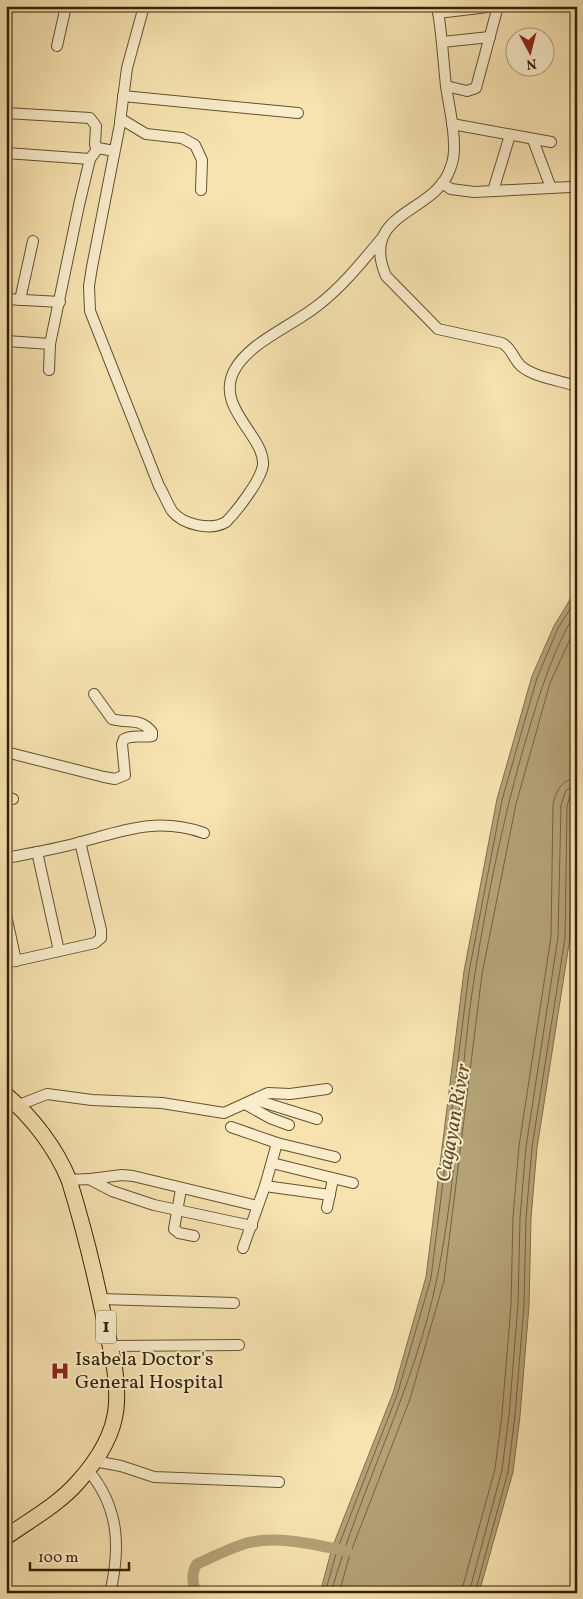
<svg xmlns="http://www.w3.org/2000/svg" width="583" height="1599" viewBox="0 0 583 1599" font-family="Vollkorn,serif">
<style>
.water{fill:#b4a176;stroke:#816e49}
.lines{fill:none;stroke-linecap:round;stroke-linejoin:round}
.shore{stroke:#74613e;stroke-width:1}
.river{stroke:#b4a176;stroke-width:11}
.minor-casing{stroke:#655230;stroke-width:12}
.highway-casing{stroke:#352105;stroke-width:17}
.minor{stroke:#f9edcc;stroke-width:10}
.highway{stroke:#f6e3b0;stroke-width:15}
.labels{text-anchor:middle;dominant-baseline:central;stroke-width:4;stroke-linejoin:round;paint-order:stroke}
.shield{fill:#f9edcc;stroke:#705e41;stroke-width:1}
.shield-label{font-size:19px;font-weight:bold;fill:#352105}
.poi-label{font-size:20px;fill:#352105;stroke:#f9edcc;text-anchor:start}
.water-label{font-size:21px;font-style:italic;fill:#614e2d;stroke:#f9edcc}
</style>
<rect width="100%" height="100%" fill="#f6e3b0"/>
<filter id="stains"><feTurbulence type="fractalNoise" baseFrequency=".004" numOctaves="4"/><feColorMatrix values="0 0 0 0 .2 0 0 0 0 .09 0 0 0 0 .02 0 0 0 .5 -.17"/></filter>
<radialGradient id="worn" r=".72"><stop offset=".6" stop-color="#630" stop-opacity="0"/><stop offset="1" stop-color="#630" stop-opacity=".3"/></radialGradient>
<!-- water -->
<polygon class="water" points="577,588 577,790 572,807 570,938 537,1148 531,1218 529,1306 520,1416 513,1472 479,1593 320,1593 332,1548 393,1393 426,1277 464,971 497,799 532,676 554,626"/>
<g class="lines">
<!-- shore -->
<g class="shore">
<polyline points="325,1593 337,1550 397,1395 431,1278 469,972 502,800 537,678 558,628 577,598"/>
<path d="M331 1593C361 1486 415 1387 437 1278 458 1177 459 1074 475 973 487 899 502 824 522 753 537 703 550 654 577 610"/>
<polyline points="339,1593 350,1554 410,1399 444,1281 482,974 516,804 550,683 577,624"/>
<path d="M461 1593 495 1469 502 1414 511 1305 513 1217 519 1146 551 937 553 804C557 790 561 779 577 779"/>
<polyline points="469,1593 502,1470 509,1415 518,1305 520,1218 526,1147 558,937 561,805 566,790 577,786"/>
<polyline points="475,1593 508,1472 515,1415 524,1305 526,1218 532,1147 565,938 567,806 570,795 577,792"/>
</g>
<!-- river -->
<path class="river" d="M197 1593C192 1585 191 1572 197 1564 213 1557 230 1548 247 1543 279 1535 316 1545 347 1551"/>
<!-- minor casing -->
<g class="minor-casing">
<g id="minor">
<polyline points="144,6 127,68 120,122 121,119 146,134 182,138 195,145 202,160 201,190"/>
<path d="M437 6C442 32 443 59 446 86 449 107 455 129 454 150 454 158 451 168 447 176 427 214 360 215 386 276L438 329 502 343C512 348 513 359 521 366 534 377 557 380 573 385"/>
<polyline points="438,13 496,6"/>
<polyline points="442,42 490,37"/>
<polyline points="57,46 66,6"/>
<polyline points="446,86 467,91 476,88 498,6"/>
<polyline points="123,96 298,113"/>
<polyline points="6,113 90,118 96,126 95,145 98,148 114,151"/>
<path d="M121 119 92 267 89 286 90 311 159 486C164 494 167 503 172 511 183 525 211 531 226 522 237 511 261 480 263 465 265 436 215 408 234 371 248 343 292 326 317 306 342 287 362 262 382 238"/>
<polyline points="452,124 551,142"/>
<polyline points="533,140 551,188"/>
<polyline points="6,153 90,159"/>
<polyline points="442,183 451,189 474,192 570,187"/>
<polyline points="493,191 510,135"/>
<polyline points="6,299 60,302"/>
<polyline points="20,300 33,241"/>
<polyline points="6,341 50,344"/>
<polyline points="49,370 50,344 79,205 90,159 98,148"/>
<path d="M6 752 104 777 115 779 125 775 122 744 124 739C134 734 142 738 152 736V732C140 717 128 724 112 719L94 694"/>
<polyline points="6,797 13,799"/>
<polyline points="37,852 59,951"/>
<path d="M6 858C31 853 57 849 81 842 125 830 158 817 204 833"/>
<polyline points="6,915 16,961"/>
<polyline points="6,963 95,943 101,938 101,930 80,842"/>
<polyline points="256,1100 317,1119"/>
<polyline points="245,1104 270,1118 289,1125"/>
<polyline points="19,1105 47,1094 92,1100 162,1103 224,1113 268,1093 290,1094 327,1089"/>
<polyline points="231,1127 277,1143 335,1157"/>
<polyline points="272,1163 353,1183"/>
<polyline points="90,1179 122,1175 133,1176 257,1206"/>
<polyline points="69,1180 89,1179 112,1191 154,1205 252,1226"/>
<polyline points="265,1186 330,1195"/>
<polyline points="181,1189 174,1229 179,1233 194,1236"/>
<polyline points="327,1208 333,1179"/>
<polyline points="243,1248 265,1186 277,1143"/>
<polyline points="100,1299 234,1303"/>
<polyline points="111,1346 239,1345"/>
<polyline points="94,1461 121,1466 154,1477 279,1482"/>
<path d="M88 1470C119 1507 121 1547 110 1593"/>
</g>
</g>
<!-- highway casing -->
<g class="highway-casing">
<path id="highway" d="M6 1095C32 1117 56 1148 69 1180 84 1228 96 1278 106 1327 112 1354 119 1380 116 1409 113 1436 96 1462 78 1482 59 1504 30 1520 6 1537"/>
</g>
<!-- minor -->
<use href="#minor" class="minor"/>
<!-- highway -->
<use href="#highway" class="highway"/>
</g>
<!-- icons -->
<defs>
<g id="hospital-bare" transform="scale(1.5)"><path d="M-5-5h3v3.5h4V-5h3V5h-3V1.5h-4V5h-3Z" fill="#8f2418" stroke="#f9edcc" stroke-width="2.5" paint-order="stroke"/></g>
</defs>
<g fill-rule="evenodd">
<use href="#hospital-bare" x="60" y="1371"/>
</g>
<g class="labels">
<!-- shield labels -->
<rect class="shield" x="96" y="1310.5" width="20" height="33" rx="4"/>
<g class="shield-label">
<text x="106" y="1327">1</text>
</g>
<!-- poi labels -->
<g class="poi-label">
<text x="75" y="1360">Isabela Doctor's<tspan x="75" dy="23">General Hospital</tspan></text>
</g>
<!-- water labels -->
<g class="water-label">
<text transform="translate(454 1123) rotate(-80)">Cagayan River</text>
</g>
</g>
<!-- margin -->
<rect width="583" height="1599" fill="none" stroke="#f6e3b0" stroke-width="25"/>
<rect x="8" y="8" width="568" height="1584" fill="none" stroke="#352105" stroke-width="2.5"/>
<rect x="12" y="12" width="558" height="1574" fill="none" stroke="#352105"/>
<!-- north arrow -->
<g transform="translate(530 52) rotate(173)"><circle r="24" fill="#f9edcc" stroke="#ab9b7c"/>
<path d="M0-4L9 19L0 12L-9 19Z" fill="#8f2418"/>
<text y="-8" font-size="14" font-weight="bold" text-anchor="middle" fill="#352105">N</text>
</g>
<!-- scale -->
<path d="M30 1562v8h99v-8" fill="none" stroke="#352105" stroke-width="2.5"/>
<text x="38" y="1562" font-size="15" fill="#352105" stroke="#f9edcc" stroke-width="4" paint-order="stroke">100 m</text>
<rect width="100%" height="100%" filter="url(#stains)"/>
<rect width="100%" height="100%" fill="url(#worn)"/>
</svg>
